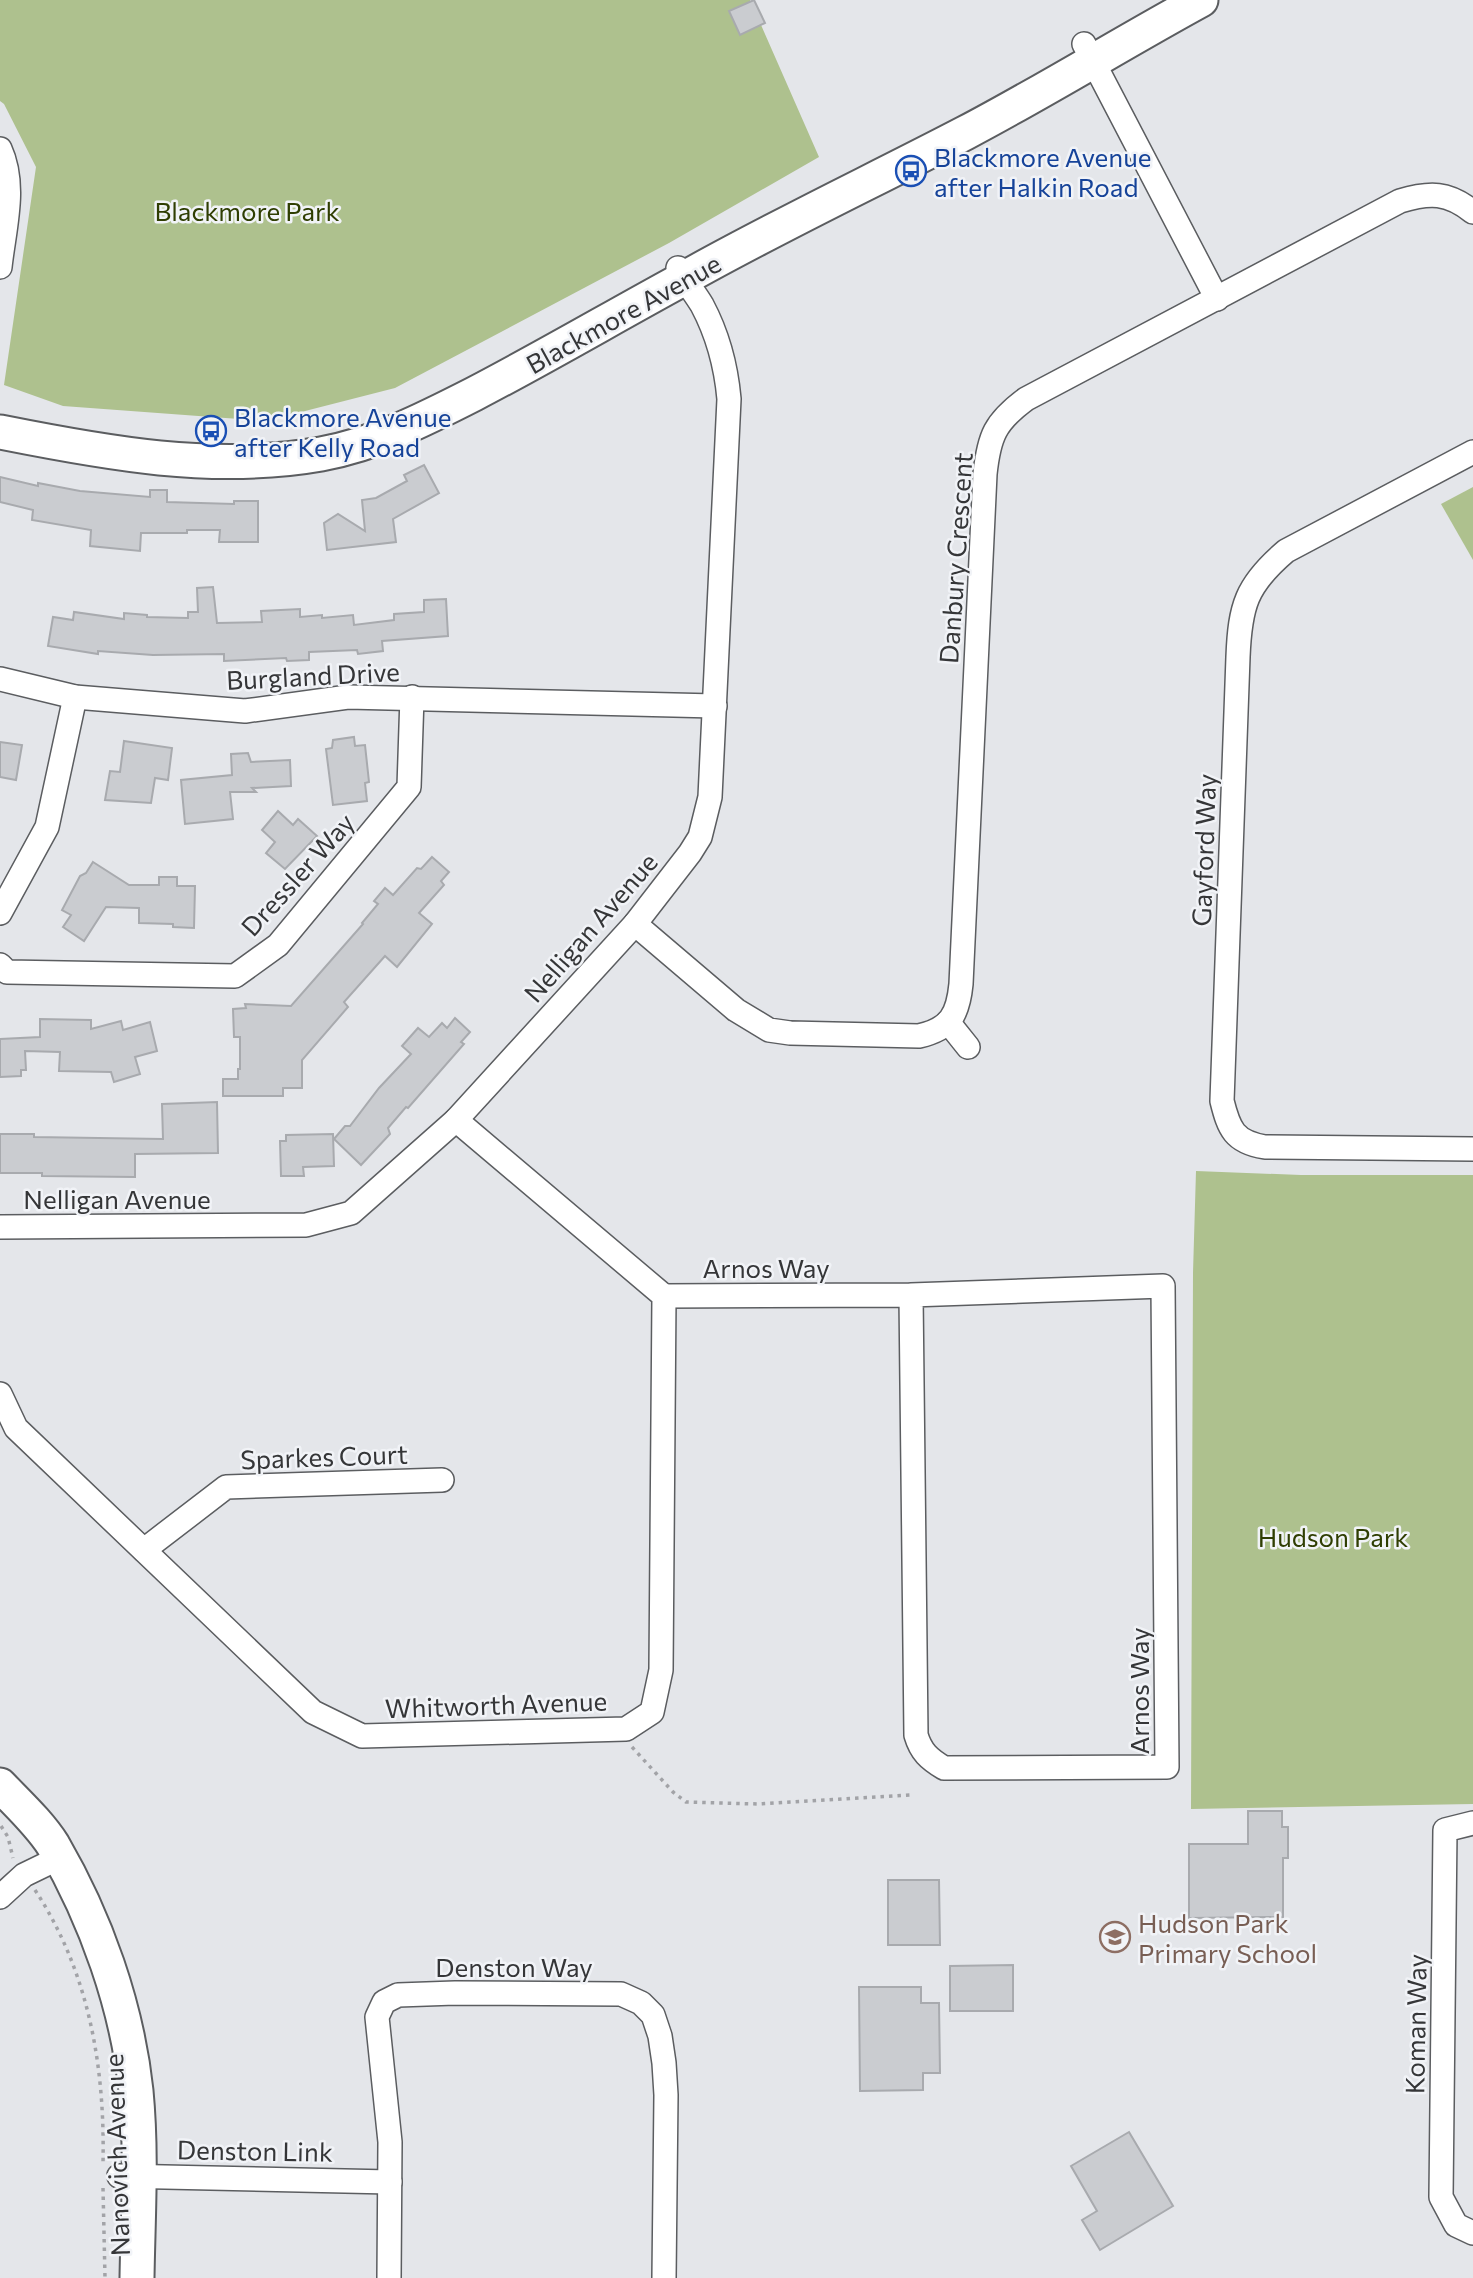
<svg xmlns="http://www.w3.org/2000/svg" width="1473" height="2278" viewBox="0 0 1473 2278" font-family="Commissioner,sans-serif">
<style>
.green{fill:#aec18e}
.building{fill:#caccd0;stroke:#a8aaae;stroke-width:2}
.lines{fill:none;stroke-linecap:round;stroke-linejoin:round}
.street-casing{stroke:#5b5d60;stroke-width:26}
.secondary-casing{stroke:#5b5d60;stroke-width:37}
.path{stroke:#a2a3a7;stroke-width:3.5;stroke-dasharray:3.5 5;stroke-linecap:butt}
.street{stroke:#fff;stroke-width:23}
.secondary{stroke:#fff;stroke-width:33}
.labels{text-anchor:middle;dominant-baseline:central;stroke-width:5;stroke-linejoin:round;paint-order:stroke}
.transit-label{font-size:26px;fill:#164399;stroke:#f1f3f7;text-anchor:start}
.park-label{font-size:26px;fill:#2f3e02;stroke:#f1f3f7}
.street-label{font-size:26px;fill:#353638;stroke:#f1f3f7}
.education-label{font-size:26px;fill:#785e54;stroke:#f1f3f7;text-anchor:start}
</style>
<rect width="100%" height="100%" fill="#e4e6ea"/>
<!-- green -->
<g class="green">
<polygon points="0,0 750,0 819,157 669,243 395,388 266,421 63,406 4,385 36,167 4,104 0,101"/>
<polygon points="1473,487 1473,560 1441,504"/>
<polygon points="1196,1171 1301,1175 1473,1175 1473,1804 1191,1809 1193,1273"/>
</g>
<!-- building -->
<g class="building">
<polygon points="754,0 765,23 740,35 729,11"/>
<polygon points="424,465 439,493 393,519 396,542 327,550 324,523 338,514 365,531 362,500 376,498 407,481 404,475"/>
<polygon points="0,477 38,486 38,483 80,491 150,497 150,490 167,490 167,502 234,504 234,501 258,501 258,542 219,542 220,530 187,530 187,533 141,533 140,551 90,546 91,530 32,520 33,510 0,502"/>
<polygon points="213,587 217,623 262,622 261,611 300,609 300,617 322,615 322,618 353,615 354,625 394,620 394,614 424,612 424,600 446,599 448,636 382,641 383,651 358,654 357,650 309,652 309,660 287,661 286,658 224,661 224,654 153,655 98,651 98,654 48,646 53,617 73,620 74,612 124,619 124,613 147,615 147,617 188,618 188,612 198,612 197,588"/>
<polygon points="354,737 355,746 365,745 369,782 365,783 367,801 333,805 326,749 332,748 333,740"/>
<polygon points="124,741 172,748 168,780 155,778 151,803 105,800 110,771 120,772"/>
<polygon points="0,742 22,745 16,780 0,777"/>
<polygon points="248,753 251,762 290,760 291,786 252,788 256,792 230,792 233,819 185,824 181,780 232,775 231,754"/>
<polygon points="278,811 293,825 298,819 317,836 285,869 266,853 275,842 262,830"/>
<polygon points="432,857 449,872 441,881 444,885 419,913 432,924 397,967 385,956 344,1002 348,1007 302,1060 302,1088 283,1088 283,1096 223,1096 223,1079 238,1079 238,1069 240,1069 240,1037 234,1037 233,1009 246,1008 245,1004 291,1006 363,924 362,923 378,904 374,901 385,888 393,895 417,868 421,869"/>
<polygon points="93,862 129,885 159,885 159,877 177,877 177,886 195,886 194,928 173,927 173,924 139,923 139,908 106,907 84,941 63,927 71,915 62,910 80,876 86,873"/>
<polygon points="455,1018 470,1032 461,1042 464,1044 408,1108 406,1107 388,1128 390,1134 361,1165 334,1139 345,1126 350,1126 379,1088 411,1054 402,1046 418,1028 429,1037 442,1023 447,1028"/>
<polygon points="40,1019 91,1020 91,1029 121,1021 123,1030 150,1022 157,1051 135,1057 140,1074 114,1082 111,1072 59,1071 60,1052 25,1051 26,1070 21,1070 21,1076 0,1077 0,1039 40,1037"/>
<polygon points="217,1102 218,1153 135,1154 135,1177 42,1176 42,1173 0,1173 0,1134 34,1134 34,1137 163,1139 162,1104"/>
<polygon points="333,1134 334,1166 303,1167 304,1176 281,1176 280,1141 286,1141 286,1135"/>
<polygon points="1248,1811 1282,1811 1282,1827 1288,1827 1288,1858 1283,1858 1283,1917 1189,1918 1189,1844 1248,1844"/>
<polygon points="888,1880 939,1880 940,1945 888,1945"/>
<polygon points="1013,1965 1013,2011 950,2011 950,1966"/>
<polygon points="859,1987 921,1987 921,2003 939,2003 940,2073 923,2073 923,2090 860,2091"/>
<polygon points="1129,2132 1173,2206 1100,2250 1082,2220 1097,2211 1071,2166"/>
</g>
<g class="lines">
<!-- street casing -->
<g class="street-casing">
<g id="street">
<polyline points="1084,44 1217,299"/>
<path d="M0 149C17 186 4 229 0 267"/>
<path d="M1473 452 1286 551C1246 585 1240 606 1238 657L1222 1101C1229 1129 1234 1142 1265 1147L1473 1149"/>
<polyline points="0,679 75,697 245,711 348,697 715,706"/>
<polyline points="0,913 47,827 75,697"/>
<path d="M635 924 736 1010 769 1030 790 1033 919 1036C950 1029 958 1015 961 984L985 474C989 436 995 422 1026 399L1400 201C1430 192 1448 192 1473 212"/>
<polyline points="0,965 7,972 235,976 278,945 409,787 412,697"/>
<polyline points="948,1022 968,1047"/>
<path d="M0 1227 306 1225 351 1213 456 1120 635 924 690 853 700 837 710 797 729 399C726 365 718 335 702 305 694 292 685 281 678 268"/>
<path d="M664 1296 911 1295 916 1735C921 1752 929 1759 944 1768L1167 1767 1163 1286 911 1295"/>
<polyline points="0,1394 16,1428 313,1712 362,1736 626,1729 652,1712 661,1670 664,1296 456,1120"/>
<polyline points="144,1550 226,1487 442,1480"/>
<polyline points="1473,1823 1445,1830 1441,2197 1456,2225 1473,2233"/>
<polyline points="0,1897 24,1875 59,1858"/>
<polyline points="119,2176 390,2182"/>
<polyline points="389,2278 390,2142 377,2017 384,2002 398,1995 455,1993 621,1994 641,2003 653,2015 660,2036 664,2063 666,2095 664,2278"/>
</g>
</g>
<!-- secondary casing -->
<g class="secondary-casing">
<g id="secondary">
<path d="M0 432C105 453 214 473 321 454 376 444 425 419 474 394 545 357 613 317 683 279 775 227 871 182 965 133 1045 91 1122 43 1201 0"/>
<path d="M0 1785C18 1804 39 1823 53 1845 96 1919 127 2006 136 2091 142 2153 138 2216 137 2278"/>
</g>
</g>
<!-- path -->
<g class="path">
<polyline points="632,1747 673,1792 686,1802 758,1804 911,1795"/>
<polyline points="1,1826 8,1837 13,1858"/>
<path d="M35 1890C89 1972 105 2067 103 2163"/>
<polyline points="103,2188 105,2278"/>
</g>
<!-- street -->
<use href="#street" class="street"/>
<!-- secondary -->
<use href="#secondary" class="secondary"/>
</g>
<!-- icons -->
<defs>
<g id="bus-ring" transform="scale(1.575)"><circle r="9.5" fill="#f1f3f7" stroke="#1a4fb4" stroke-width="1.5"/><path d="M-5-6H5V4H4V6H2V4H-2V6H-4V4H-5ZM-3.5-4V0h7V-4ZM-3.5 1.2v1.5H-2V1.2ZM2 1.2v1.5H3.5V1.2Z" fill="#1a4fb4"/></g>
<g id="school-ring" transform="scale(1.575)"><circle r="9.5" fill="#f1f3f7" stroke="#8d6e63" stroke-width="1.5"/><path d="M0-5L7-2L0 1L-7-2ZM-4 1L0 2.5L4 1V4Q0 6-4 4Z" fill="#8d6e63"/></g>
</defs>
<g fill-rule="evenodd">
<use href="#bus-ring" x="911" y="171"/>
<use href="#bus-ring" x="211" y="431"/>
<use href="#school-ring" x="1115" y="1937"/>
</g>
<g class="labels">
<!-- transit labels -->
<g class="transit-label">
<text x="934" y="156">Blackmore Avenue<tspan x="934" dy="30">after Halkin Road</tspan></text>
<text x="234" y="416">Blackmore Avenue<tspan x="234" dy="30">after Kelly Road</tspan></text>
</g>
<!-- park labels -->
<g class="park-label">
<text x="247" y="210">Blackmore Park</text>
<text x="1333" y="1536">Hudson Park</text>
</g>
<!-- street labels -->
<g class="street-label">
<text transform="translate(623 313) rotate(-29)">Blackmore Avenue</text>
<text transform="translate(955 558) rotate(-86)">Danbury Crescent</text>
<text transform="translate(313 675) rotate(-3)">Burgland Drive</text>
<text transform="translate(1203 850) rotate(-88)">Gayford Way</text>
<text transform="translate(297 874) rotate(-48)">Dressler Way</text>
<text transform="translate(590 927) rotate(-49)">Nelligan Avenue</text>
<text x="117" y="1198">Nelligan Avenue</text>
<text x="766" y="1267">Arnos Way</text>
<text transform="translate(324 1456) rotate(-2)">Sparkes Court</text>
<text transform="translate(1138 1691) rotate(-90)">Arnos Way</text>
<text transform="translate(496 1704) rotate(-2)">Whitworth Avenue</text>
<text x="514" y="1966">Denston Way</text>
<text transform="translate(1415 2024) rotate(-89)">Koman Way</text>
<text transform="translate(255 2150) rotate(1)">Denston Link</text>
<text transform="translate(116 2155) rotate(-92)">Nanovich Avenue</text>
</g>
<!-- education labels -->
<g class="education-label">
<text x="1138" y="1922">Hudson Park<tspan x="1138" dy="30">Primary School</tspan></text>
</g>
</g>
</svg>
